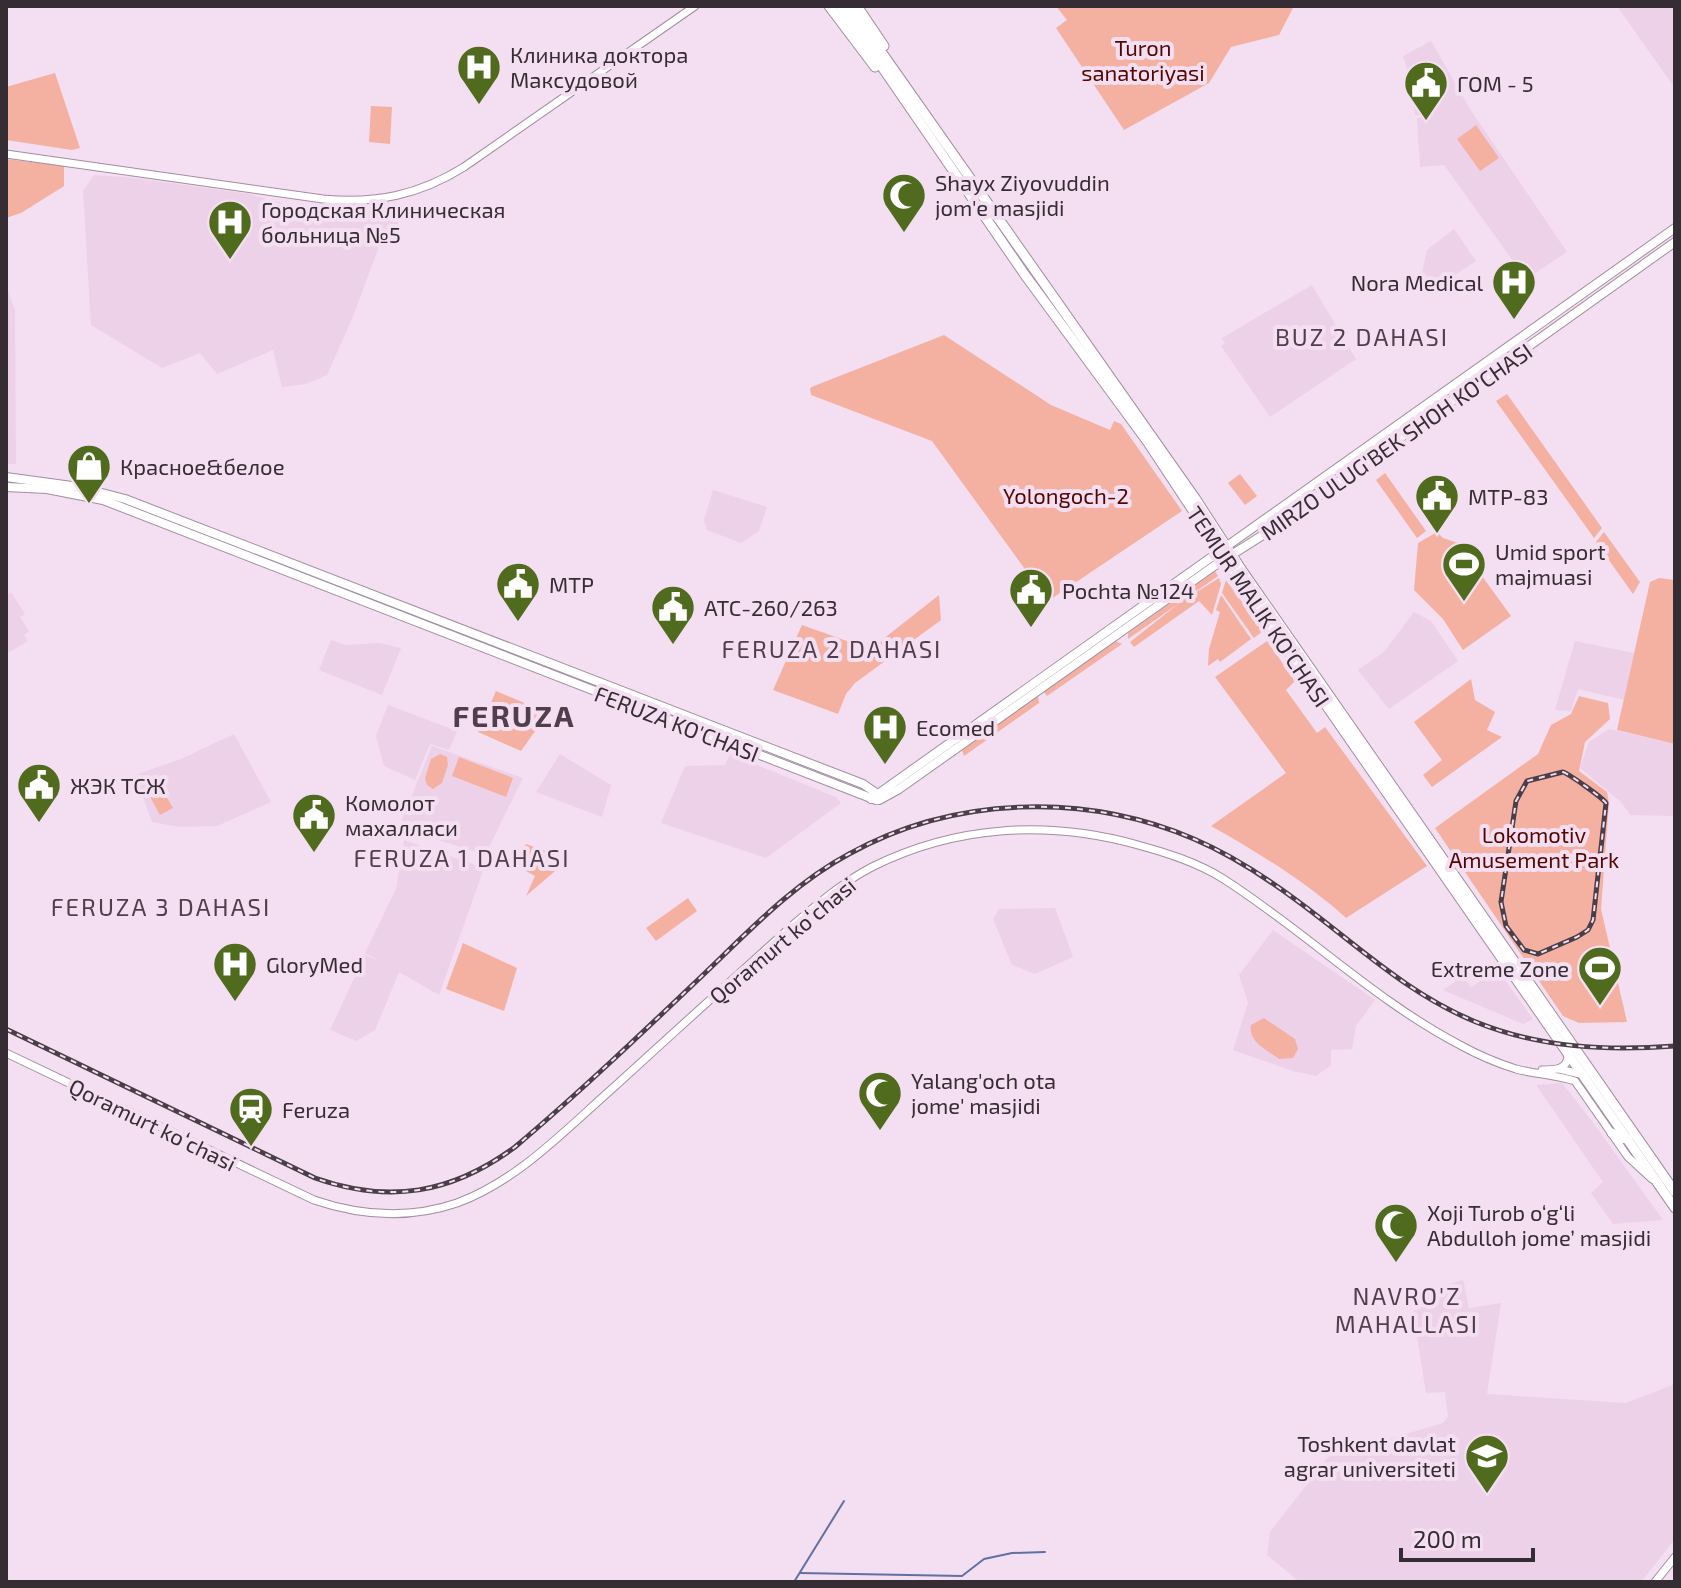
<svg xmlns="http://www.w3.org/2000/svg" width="1681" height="1588" viewBox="0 0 1681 1588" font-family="'Exo 2',sans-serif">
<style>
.built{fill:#edd1e9}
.green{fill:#f4b1a2}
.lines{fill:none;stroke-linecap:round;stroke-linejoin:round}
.stream{stroke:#6170a3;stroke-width:2}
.secondary-casing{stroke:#a28e9f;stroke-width:9}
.primary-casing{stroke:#a28e9f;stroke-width:10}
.trunk-casing{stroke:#a28e9f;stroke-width:11}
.secondary{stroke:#fff;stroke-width:7}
.primary{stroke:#fff;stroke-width:8}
.trunk{stroke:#fff;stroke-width:9}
.rail-casing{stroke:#4a3f48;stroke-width:5}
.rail{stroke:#f4def1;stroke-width:2;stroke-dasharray:6;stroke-linecap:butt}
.labels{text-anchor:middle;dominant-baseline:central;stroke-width:8;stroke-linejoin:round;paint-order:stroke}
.park-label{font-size:22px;fill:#540700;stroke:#f4def1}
.poi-label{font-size:22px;fill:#362d34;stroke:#f4def1;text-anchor:start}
.street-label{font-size:22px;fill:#362d34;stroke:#f4def1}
.neighbourhood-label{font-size:24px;letter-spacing:2px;fill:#503e4d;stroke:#f4def1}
.district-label{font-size:30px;font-weight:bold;letter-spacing:2px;fill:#503e4d;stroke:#f4def1}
</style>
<rect width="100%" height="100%" fill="#f4def1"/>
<!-- built -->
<g class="built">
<polygon points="1617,6 1675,6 1675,88 1667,77"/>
<polygon points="1431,41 1470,109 1567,252 1526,279 1444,165 1420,167 1417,118 1434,116 1415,115 1411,79 1403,56"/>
<polygon points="94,175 125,177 250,194 282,203 334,210 361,212 396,205 398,224 381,241 354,314 327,375 306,384 282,387 273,350 217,374 200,353 162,368 91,325 83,191"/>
<polygon points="1454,229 1476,261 1444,282 1421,277 1427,250"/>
<polygon points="6,285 15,311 16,464 6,464"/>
<polygon points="1312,285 1356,359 1270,417 1221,346 1225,343 1222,338"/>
<polygon points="713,490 767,507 759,531 741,543 707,530 704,520"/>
<polygon points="11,592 25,614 20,617 29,631 24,635 28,641 6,654 6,596"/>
<polygon points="1414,612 1431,621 1458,661 1389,709 1358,670 1384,652"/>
<polygon points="331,640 345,645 379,643 401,648 382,695 319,670"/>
<polygon points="1575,641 1634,653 1624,700 1578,689 1571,711 1555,710"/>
<polygon points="388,705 457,731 449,750 430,744 415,780 384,766 376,736"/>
<polygon points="1609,729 1675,744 1675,816 1631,815 1620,801 1580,768 1589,742"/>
<polygon points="234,734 271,802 217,826 180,827 152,822 138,783 138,774 181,759"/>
<polygon points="432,746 523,778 485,855 399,827"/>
<polygon points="560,754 611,785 602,817 536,792"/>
<polygon points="730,754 836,797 841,803 766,858 661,823 685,766 725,765"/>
<polygon points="404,840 484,868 439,995 399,972 375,1030 356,1041 330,1030 365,955 379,961 365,953 396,889"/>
<polygon points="1055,908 1073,957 1035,974 1012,965 993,919 999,909"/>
<polygon points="1273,930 1375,1000 1356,1026 1352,1049 1331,1050 1331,1065 1316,1076 1293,1071 1233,1050 1248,1003 1239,975"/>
<polygon points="1497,969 1533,1019 1523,1024 1443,990 1462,977 1472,987"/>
<polygon points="1562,1083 1594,1124 1663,1220 1613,1224 1591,1193 1603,1182 1536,1085"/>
<polygon points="1463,1280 1469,1308 1501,1303 1487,1394 1626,1403 1675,1384 1675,1539 1641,1582 1300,1582 1267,1555 1270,1532 1328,1457 1443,1423 1448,1417 1445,1392 1426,1393 1413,1311 1421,1309 1419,1293"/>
</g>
<!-- green -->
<g class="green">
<polygon points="1056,6 1294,6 1279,35 1231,47 1209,83 1124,130 1056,28 1067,20"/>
<polygon points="55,73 80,148 72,150 6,140 6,87"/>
<polygon points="371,106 392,107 390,144 369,142"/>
<polygon points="1476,125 1499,158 1480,171 1457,139"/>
<polygon points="6,159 64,166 64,186 21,213 6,218"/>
<polygon points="944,335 1051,405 1110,430 1114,421 1121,424 1182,511 1048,601 932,441 811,395 810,388 814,386"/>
<polygon points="1507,394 1602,528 1594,538 1496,401"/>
<polygon points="1385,473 1426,531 1417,538 1376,480"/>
<polygon points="1240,474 1257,496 1245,505 1228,483"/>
<polygon points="1437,532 1443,538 1458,543 1511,616 1463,650 1443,619 1414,590 1418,543"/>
<polygon points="1604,532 1640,582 1633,594 1596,542"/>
<polygon points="1215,571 1218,576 1128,639 1128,633"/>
<polygon points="1219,578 1221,584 1212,615 1199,601 1134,647 1130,642 1182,601"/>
<polygon points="1659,578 1675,580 1675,744 1617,730 1650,582"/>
<polygon points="1226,580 1263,631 1254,638 1222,593"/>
<polygon points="939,595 941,620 855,683 846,694 838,714 773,690 802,625 872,650 887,636"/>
<polygon points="1221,595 1251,639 1220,662 1218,659 1208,666 1209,649 1220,612 1216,610"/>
<polygon points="1115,641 1122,644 1047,696 1044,692"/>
<path d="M1267 641 1295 681 1286 690 1317 733 1325 727 1427 866 1346 918C1306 882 1259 853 1211 826L1286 773 1215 677Z"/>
<polygon points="1471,679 1475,700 1495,712 1487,730 1502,737 1432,787 1423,775 1442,760 1414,722"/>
<polygon points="496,691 548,713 521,751 478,732"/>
<polygon points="1038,696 1039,703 964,756 962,750"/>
<polygon points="1579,696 1608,703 1610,719 1585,742 1579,771 1607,792 1609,803 1601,909 1627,1022 1579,1023 1563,1016 1435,828 1538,754 1551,725 1571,714"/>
<polygon points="440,754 447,757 448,765 442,783 433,789 427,785 425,778 431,759"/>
<polygon points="459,757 513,778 506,797 452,776"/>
<polygon points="159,784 173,808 160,815 147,791"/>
<polygon points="526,844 569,859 526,896 535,876 517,866"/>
<polygon points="688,898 697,911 656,941 646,928"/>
<polygon points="463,943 517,968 504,1011 446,989"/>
<path d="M1264 1018 1295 1039 1298 1049 1293 1058 1279 1059C1267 1050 1248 1042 1251 1025Z"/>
</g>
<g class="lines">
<!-- stream -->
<g class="stream">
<polyline points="800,1573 962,1576 984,1559 1012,1553 1045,1552"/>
<polyline points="794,1582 844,1501"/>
</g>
<!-- secondary casing -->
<g class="secondary-casing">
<g id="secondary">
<path d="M6 154 323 199C376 204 419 195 464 167L695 6"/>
<path d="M6 1053 314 1200C361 1216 410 1219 457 1203 519 1180 565 1130 613 1088 673 1033 733 979 794 924 818 904 843 882 872 867 956 825 1048 820 1138 845 1167 853 1196 862 1222 878 1304 930 1374 1000 1460 1045 1478 1055 1497 1063 1516 1069 1535 1074 1556 1075 1575 1081L1628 1157 1652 1179"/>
<polyline points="1559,1069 1584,1075"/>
<path d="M1542 1070C1555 1070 1568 1070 1568 1055"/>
<polyline points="1655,1582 1675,1557"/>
</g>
</g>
<!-- primary casing -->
<g class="primary-casing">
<g id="primary">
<polyline points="6,477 79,487 125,499 863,784 879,795"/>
<polyline points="6,487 47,489 103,500 876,800"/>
<polyline points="871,799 1675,228"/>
<polyline points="879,800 899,789 1214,566 1271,530 1675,242"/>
</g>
</g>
<!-- trunk casing -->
<g class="trunk-casing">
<g id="trunk">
<polyline points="829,6 875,67"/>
<polyline points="840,6 1025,275 1147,441 1235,574 1675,1208"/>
<polyline points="849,6 1195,498 1241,569 1675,1192"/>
<polyline points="857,6 884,46"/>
<polyline points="1612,1133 1619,1138 1628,1139"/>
</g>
</g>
<!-- secondary -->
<use href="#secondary" class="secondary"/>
<!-- primary -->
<use href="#primary" class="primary"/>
<!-- trunk -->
<use href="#trunk" class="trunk"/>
<!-- rail casing -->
<g class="rail-casing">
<g id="rail">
<path d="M1563 772C1569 774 1603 798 1606 803L1593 920 1588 930 1577 937 1538 954 1524 950 1506 926 1501 902 1516 801 1527 781Z"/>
<path d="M6 1029 315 1178C389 1204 451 1194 515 1147 580 1092 642 1033 704 974 749 931 793 884 849 854 953 796 1085 792 1194 839 1229 854 1262 875 1292 897 1353 941 1405 993 1476 1022 1540 1048 1607 1051 1675 1046"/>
</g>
</g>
<!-- rail -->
<use href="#rail" class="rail"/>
</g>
<!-- icons -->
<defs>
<g id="hospital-pin" transform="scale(2.3)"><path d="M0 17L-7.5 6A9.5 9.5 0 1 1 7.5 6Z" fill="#506b1e" stroke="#f4def1"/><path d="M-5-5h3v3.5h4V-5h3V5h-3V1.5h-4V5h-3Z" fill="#fff"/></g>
<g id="civic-pin" transform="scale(2.3)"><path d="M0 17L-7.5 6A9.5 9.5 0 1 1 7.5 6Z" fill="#506b1e" stroke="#f4def1"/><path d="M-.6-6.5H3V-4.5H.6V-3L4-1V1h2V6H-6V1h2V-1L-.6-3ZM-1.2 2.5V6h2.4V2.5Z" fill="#fff"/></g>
<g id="mosque-pin" transform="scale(2.3)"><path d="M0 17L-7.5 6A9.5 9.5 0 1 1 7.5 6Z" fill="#506b1e" stroke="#f4def1"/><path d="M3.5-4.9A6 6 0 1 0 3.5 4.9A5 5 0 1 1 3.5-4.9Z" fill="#fff"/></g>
<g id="shop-pin" transform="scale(2.3)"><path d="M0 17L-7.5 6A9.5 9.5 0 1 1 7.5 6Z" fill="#506b1e" stroke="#f4def1"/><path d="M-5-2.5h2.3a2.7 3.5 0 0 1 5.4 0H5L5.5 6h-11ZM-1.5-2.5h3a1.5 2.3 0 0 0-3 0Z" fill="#fff"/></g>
<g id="stadium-pin" transform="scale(2.3)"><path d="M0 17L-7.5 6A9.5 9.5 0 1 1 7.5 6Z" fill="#506b1e" stroke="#f4def1"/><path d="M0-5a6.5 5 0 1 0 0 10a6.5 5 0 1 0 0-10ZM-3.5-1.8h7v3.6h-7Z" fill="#fff"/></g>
<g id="station-pin" transform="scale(2.3)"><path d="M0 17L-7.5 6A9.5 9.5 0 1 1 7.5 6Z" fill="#506b1e" stroke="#f4def1"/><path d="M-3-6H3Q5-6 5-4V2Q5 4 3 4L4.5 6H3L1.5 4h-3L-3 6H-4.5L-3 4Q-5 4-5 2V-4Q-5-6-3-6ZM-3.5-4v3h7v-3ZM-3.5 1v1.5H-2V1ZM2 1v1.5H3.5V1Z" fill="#fff"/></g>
<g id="university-pin" transform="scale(2.3)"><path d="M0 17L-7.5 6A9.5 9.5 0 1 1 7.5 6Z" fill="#506b1e" stroke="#f4def1"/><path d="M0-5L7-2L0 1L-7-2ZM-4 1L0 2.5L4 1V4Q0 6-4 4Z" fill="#fff"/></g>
</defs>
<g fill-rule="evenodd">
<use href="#hospital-pin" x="479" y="67"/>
<use href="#civic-pin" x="1426" y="83"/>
<use href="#mosque-pin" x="904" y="195"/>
<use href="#hospital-pin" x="230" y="222"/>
<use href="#hospital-pin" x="1514" y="282"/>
<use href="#shop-pin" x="89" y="466"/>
<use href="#civic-pin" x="1437" y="496"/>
<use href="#stadium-pin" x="1464" y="564"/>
<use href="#civic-pin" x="518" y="584"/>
<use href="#civic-pin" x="1031" y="590"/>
<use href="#civic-pin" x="673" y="607"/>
<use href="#hospital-pin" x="885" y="727"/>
<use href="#civic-pin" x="39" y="785"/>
<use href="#civic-pin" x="314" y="815"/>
<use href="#hospital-pin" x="235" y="964"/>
<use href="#stadium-pin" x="1600" y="968"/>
<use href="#mosque-pin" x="880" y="1093"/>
<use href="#station-pin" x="251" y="1109"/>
<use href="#mosque-pin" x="1396" y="1225"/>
<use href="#university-pin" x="1487" y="1456"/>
</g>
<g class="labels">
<!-- park labels -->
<g class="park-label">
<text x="1143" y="47">Turon<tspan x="1143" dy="25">sanatoriyasi</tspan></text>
<text x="1066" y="495">Yolongoch-2</text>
<text x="1534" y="834">Lokomotiv<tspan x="1534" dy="25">Amusement Park</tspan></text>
</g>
<!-- poi labels -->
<g class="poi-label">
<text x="510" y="54">Клиника доктора<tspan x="510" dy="25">Максудовой</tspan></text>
<text x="1457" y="83">ГОМ - 5</text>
<text x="935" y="182">Shayx Ziyovuddin<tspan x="935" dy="25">jom'e masjidi</tspan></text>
<text x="261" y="209">Городская Клиническая<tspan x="261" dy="25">больница №5</tspan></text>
<text x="1483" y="282" text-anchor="end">Nora Medical</text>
<text x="120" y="466">Красное&amp;белое</text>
<text x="1468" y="496">MTP-83</text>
<text x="1495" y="551">Umid sport<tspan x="1495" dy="25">majmuasi</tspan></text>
<text x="549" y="584">MTP</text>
<text x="1062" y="590">Pochta №124</text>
<text x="704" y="607">АТС-260/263</text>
<text x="916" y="727">Ecomed</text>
<text x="70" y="785">ЖЭК ТСЖ</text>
<text x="345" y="802">Комолот<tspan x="345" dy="25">махалласи</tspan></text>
<text x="266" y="964">GloryMed</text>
<text x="1569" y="968" text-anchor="end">Extreme Zone</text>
<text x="911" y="1080">Yalang'och ota<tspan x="911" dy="25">jome' masjidi</tspan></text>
<text x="282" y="1109">Feruza</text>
<text x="1427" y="1212">Xoji Turob o‘g‘li<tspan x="1427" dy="25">Abdulloh jome’ masjidi</tspan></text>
<text x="1456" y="1443" text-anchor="end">Toshkent davlat<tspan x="1456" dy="25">agrar universiteti</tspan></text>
</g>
<!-- street labels -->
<g class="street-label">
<text transform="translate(1396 441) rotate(-35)">MIRZO ULUG'BEK SHOH KO'CHASI</text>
<text transform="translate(1259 606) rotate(56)">TEMUR MALIK KO'CHASI</text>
<text transform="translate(677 723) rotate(21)">FERUZA KO'CHASI</text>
<text transform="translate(782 940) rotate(-40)">Qoramurt koʻchasi</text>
<text transform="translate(153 1124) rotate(26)">Qoramurt koʻchasi</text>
</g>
<!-- neighbourhood labels -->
<g class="neighbourhood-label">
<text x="1362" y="336">BUZ 2 DAHASI</text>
<text x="832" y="648">FERUZA 2 DAHASI</text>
<text x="462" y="857">FERUZA 1 DAHASI</text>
<text x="161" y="906">FERUZA 3 DAHASI</text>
<text x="1407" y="1295">NAVRO'Z<tspan x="1407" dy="28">MAHALLASI</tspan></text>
</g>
<!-- district labels -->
<g class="district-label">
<text x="514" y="715">FERUZA</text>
</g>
</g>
<!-- border -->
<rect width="1681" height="1588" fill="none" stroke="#362d34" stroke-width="16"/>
<!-- scale -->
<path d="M1401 1548v12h132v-12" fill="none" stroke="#362d34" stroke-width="4"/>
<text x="1413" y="1548" font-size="24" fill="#362d34" stroke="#f4def1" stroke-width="6" paint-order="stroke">200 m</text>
</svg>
